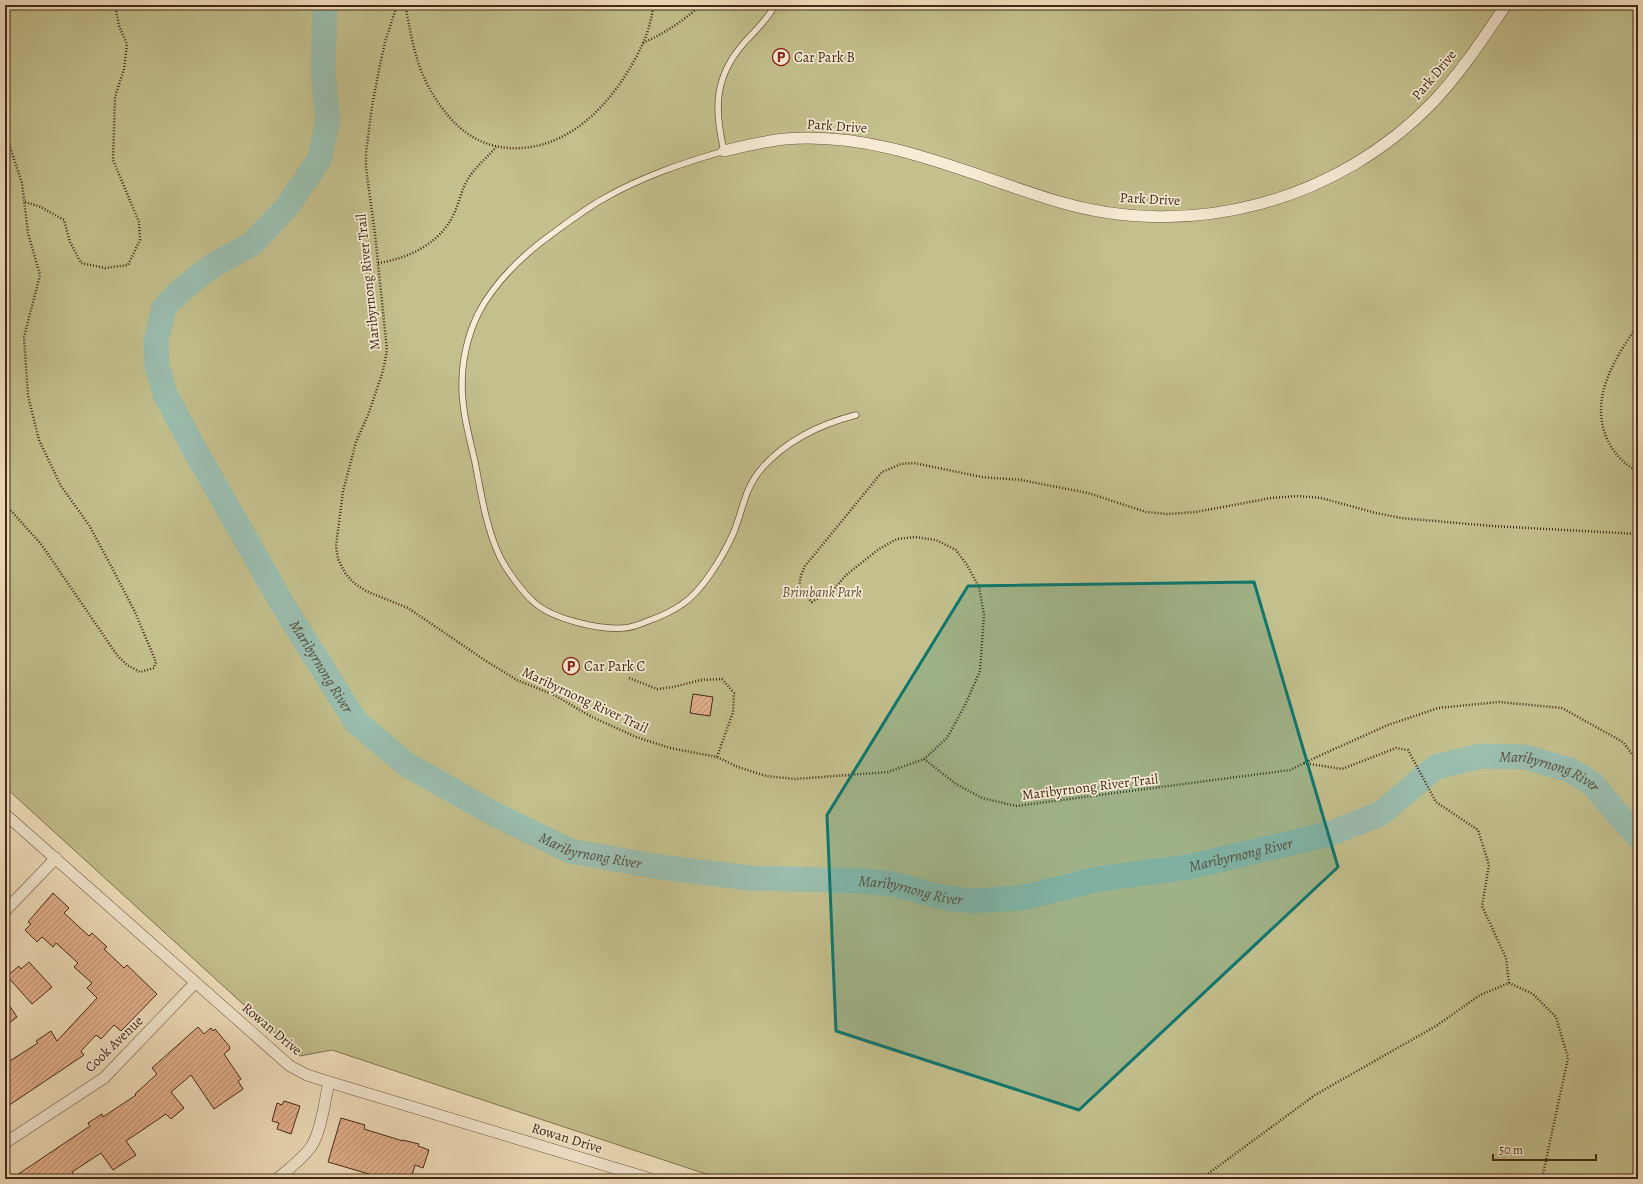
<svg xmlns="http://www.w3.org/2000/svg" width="1643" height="1184" viewBox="0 0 1643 1184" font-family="Alegreya,serif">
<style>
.park{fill:#c3c08d;stroke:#827452}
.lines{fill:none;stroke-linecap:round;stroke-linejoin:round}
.river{stroke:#9bbeaf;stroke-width:25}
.building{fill:url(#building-hatch);stroke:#422917}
.lane-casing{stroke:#6e5741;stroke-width:7}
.street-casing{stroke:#6e5741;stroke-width:12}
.path{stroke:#422917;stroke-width:2.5;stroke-dasharray:1 2;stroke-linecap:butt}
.lane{stroke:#f7ecd6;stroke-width:5.5}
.street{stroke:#f7ecd6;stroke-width:11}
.marked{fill:#0f766e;fill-opacity:0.2;stroke:#0f766e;stroke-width:3;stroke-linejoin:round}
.labels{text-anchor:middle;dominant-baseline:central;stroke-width:3.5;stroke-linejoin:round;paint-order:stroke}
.poi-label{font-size:14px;fill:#422917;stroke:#f7ecd6;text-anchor:start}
.street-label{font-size:14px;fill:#422917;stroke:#f7ecd6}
.park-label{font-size:14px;font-style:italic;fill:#624f34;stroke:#f7ecd6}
.water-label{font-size:15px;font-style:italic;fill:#584e3d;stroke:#f7ecd6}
</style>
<defs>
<pattern id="building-hatch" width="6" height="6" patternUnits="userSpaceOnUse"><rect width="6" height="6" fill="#e7b491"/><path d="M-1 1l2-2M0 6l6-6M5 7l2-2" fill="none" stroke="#bd9275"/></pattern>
</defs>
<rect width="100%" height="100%" fill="#f3e2c0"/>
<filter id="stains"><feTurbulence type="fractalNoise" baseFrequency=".005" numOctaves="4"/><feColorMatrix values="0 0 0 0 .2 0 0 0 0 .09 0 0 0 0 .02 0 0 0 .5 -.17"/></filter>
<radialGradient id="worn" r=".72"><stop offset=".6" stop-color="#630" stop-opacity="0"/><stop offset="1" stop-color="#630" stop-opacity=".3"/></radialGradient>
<!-- park -->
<polygon class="park" points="5,5 1638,5 1638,1179 721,1179 332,1050 300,1056 5,787"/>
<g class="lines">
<!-- river -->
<path class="river" id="s1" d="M325 5 323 73 328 121 319 160 286 208 252 244 212 266 180 291 164 308 156 341 157 365 165 394 195 450 283 605 356 722 406 764 494 814 570 851 660 867 750 878 863 881 893 884 946 898 973 901 1021 898 1099 879 1189 867 1329 834 1380 814 1436 767 1481 756 1525 757 1570 770 1593 784 1620 817 1638 836"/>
</g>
<!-- building -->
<g class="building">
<polygon points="693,694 713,697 710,716 690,713"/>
<polygon points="53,893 69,908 64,913 89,936 92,933 107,947 104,949 124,968 127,965 157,994 121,1031 114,1025 101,1039 96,1035 81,1051 84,1055 5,1108 5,1064 38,1043 36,1041 51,1031 57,1041 97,998 87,988 92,983 74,967 78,963 56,943 53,947 42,937 37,942 25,930 31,924 28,922"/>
<polygon points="29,962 52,987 32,1004 7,976 19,966 21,969"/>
<polygon points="5,999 17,1017 5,1026"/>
<polygon points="198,1027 204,1034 211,1028 213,1031 215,1029 230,1047 229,1048 230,1049 224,1054 241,1079 238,1081 243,1089 214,1109 191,1075 171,1092 184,1108 171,1119 166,1114 126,1141 136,1155 113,1170 101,1153 72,1172 77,1179 11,1179 90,1126 88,1123 102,1114 103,1117 136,1095 135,1094 157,1074 152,1068"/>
<polygon points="284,1101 300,1106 291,1134 277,1129 279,1123 272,1121 277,1103 282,1105"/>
<polygon points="341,1118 365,1125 364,1129 403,1141 403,1140 419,1144 418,1146 429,1150 423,1168 415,1165 411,1179 386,1179 328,1162"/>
</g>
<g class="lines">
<!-- lane casing -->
<g class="lane-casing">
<path id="lane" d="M775 5C768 19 755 31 744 43 714 77 714 109 724 151 683 163 641 177 603 199 587 208 571 220 556 231 525 253 496 279 478 314 468 335 462 361 462 385 462 411 469 436 475 462 481 493 486 528 500 557 507 571 523 593 535 603 553 619 599 630 623 628 632 628 640 624 648 621 659 617 671 612 681 605 702 592 723 556 733 534 743 511 744 488 762 468 787 440 821 424 856 415"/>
</g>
<!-- street casing -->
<g class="street-casing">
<g id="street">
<path d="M724 151C744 146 765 141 785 139 880 131 967 174 1056 201 1191 242 1339 201 1435 100 1462 71 1484 37 1506 5"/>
<polyline points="5,814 290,1066 307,1075 329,1082 651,1179"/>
<polyline points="5,911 56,858"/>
<polyline points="5,1143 104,1078 195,983"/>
<path d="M277 1179C289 1169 302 1159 311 1147 321 1132 325 1100 329 1082"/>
</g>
</g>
<!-- path -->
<g class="path">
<polyline points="397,5 385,42 379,70 372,106 366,153 366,168 375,234 387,350 383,371 368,415 356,442 343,491 336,546 338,559 345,573 354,583 366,591 408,608 486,661 517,680 554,695 592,717 636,737 670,748 717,757 738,767 766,776 795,779 888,772 924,759 947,738 965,705 980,671 984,615 979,587 967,565 956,550 936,540 915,537 897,539 879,549 846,575 834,589 812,602 805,595 799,587 801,575 805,566 882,472 901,464 914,463 982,477 1021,480 1088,493 1146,512 1167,514 1196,512 1271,498 1298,496 1321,498 1376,513 1401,518 1492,526 1638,534"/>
<path d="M405 5C409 22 411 39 416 55 422 78 435 101 451 119 469 139 493 150 521 148 578 145 621 92 643 43 649 31 651 18 654 5"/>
<path d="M643 43C665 33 683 21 701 5"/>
<polyline points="5,112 9,144 22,183 28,233 40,275 24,337 28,396 39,440 61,486 89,525 110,564 135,612 156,662 154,668 140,672 127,665 117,655 41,544 5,504"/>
<polyline points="25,202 41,207 64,220 70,242 81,263 105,268 128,265 140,240 139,222 113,160 115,97 124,69 127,44 119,26 115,5"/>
<path d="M378 263C407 259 439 244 453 216 459 204 461 190 468 179 475 167 487 158 496 147"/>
<path d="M1638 325C1615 358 1588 399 1608 441 1615 454 1624 465 1638 471"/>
<polyline points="629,678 657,689 673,687 701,680 722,679 734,693 733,712 717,757"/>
<polyline points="924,759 956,784 982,798 1016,806 1290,770 1321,755 1388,725 1438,708 1499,702 1562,708 1623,742 1638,762"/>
<polyline points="1304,763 1342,769 1396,748 1408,750 1436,802 1478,830 1489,865 1482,906 1506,958 1509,983"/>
<polyline points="1201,1179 1315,1095 1436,1026 1480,995 1509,983 1533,994 1556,1017 1568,1058 1542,1179"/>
</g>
<!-- lane -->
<use href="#lane" class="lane"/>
<!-- street -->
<use href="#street" class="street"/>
</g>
<!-- marked area -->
<path class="marked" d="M1254 582 1338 867 1079 1110 836 1031 827 815 968 586Z"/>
<!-- icons -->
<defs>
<g id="parking-ring" transform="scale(0.9)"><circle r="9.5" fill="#f7ecd6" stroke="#8f2418" stroke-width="1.5"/><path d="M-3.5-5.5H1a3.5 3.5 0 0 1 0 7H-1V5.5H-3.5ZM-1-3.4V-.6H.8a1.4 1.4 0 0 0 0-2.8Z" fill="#8f2418"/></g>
</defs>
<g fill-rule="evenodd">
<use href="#parking-ring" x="781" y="57"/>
<use href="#parking-ring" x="571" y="666"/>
</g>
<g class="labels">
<!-- poi labels -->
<g class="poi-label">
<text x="794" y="57">Car Park B</text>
<text x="584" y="666">Car Park C</text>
</g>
<!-- street labels -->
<g class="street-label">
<text transform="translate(1434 75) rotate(-50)">Park Drive</text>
<text transform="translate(837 126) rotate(4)">Park Drive</text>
<text transform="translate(1150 199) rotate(3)">Park Drive</text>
<text transform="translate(368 282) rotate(-96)">Maribyrnong River Trail</text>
<text transform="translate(585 700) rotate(25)">Maribyrnong River Trail</text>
<text transform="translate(1090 787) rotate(-7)">Maribyrnong River Trail</text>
<text transform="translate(272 1029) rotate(40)">Rowan Drive</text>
<text transform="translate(114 1044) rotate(-44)">Cook Avenue</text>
<text transform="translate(567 1138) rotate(17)">Rowan Drive</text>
</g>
<!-- park labels -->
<g class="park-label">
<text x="822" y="592">Brimbank Park</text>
</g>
<!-- water labels -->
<g class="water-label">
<text stroke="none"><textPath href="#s1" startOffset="776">Maribyrnong River</textPath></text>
<text stroke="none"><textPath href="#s1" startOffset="2108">Maribyrnong River</textPath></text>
<text stroke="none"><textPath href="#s1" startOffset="1112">Maribyrnong River</textPath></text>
<text stroke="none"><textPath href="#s1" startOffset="1772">Maribyrnong River</textPath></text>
<text stroke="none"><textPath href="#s1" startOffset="1436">Maribyrnong River</textPath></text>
</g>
</g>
<!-- margin -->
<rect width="1643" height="1184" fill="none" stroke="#f3e2c0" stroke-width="20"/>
<rect x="6" y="6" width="1631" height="1172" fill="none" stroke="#422917" stroke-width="2"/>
<rect x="10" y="10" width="1623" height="1164" fill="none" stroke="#422917"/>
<!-- scale -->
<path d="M1493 1154v6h103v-6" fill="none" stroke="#422917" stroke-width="2"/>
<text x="1499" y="1154" font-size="12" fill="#422917" stroke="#f7ecd6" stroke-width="3" paint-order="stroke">50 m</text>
<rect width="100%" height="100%" filter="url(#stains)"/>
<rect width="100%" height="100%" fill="url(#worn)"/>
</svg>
